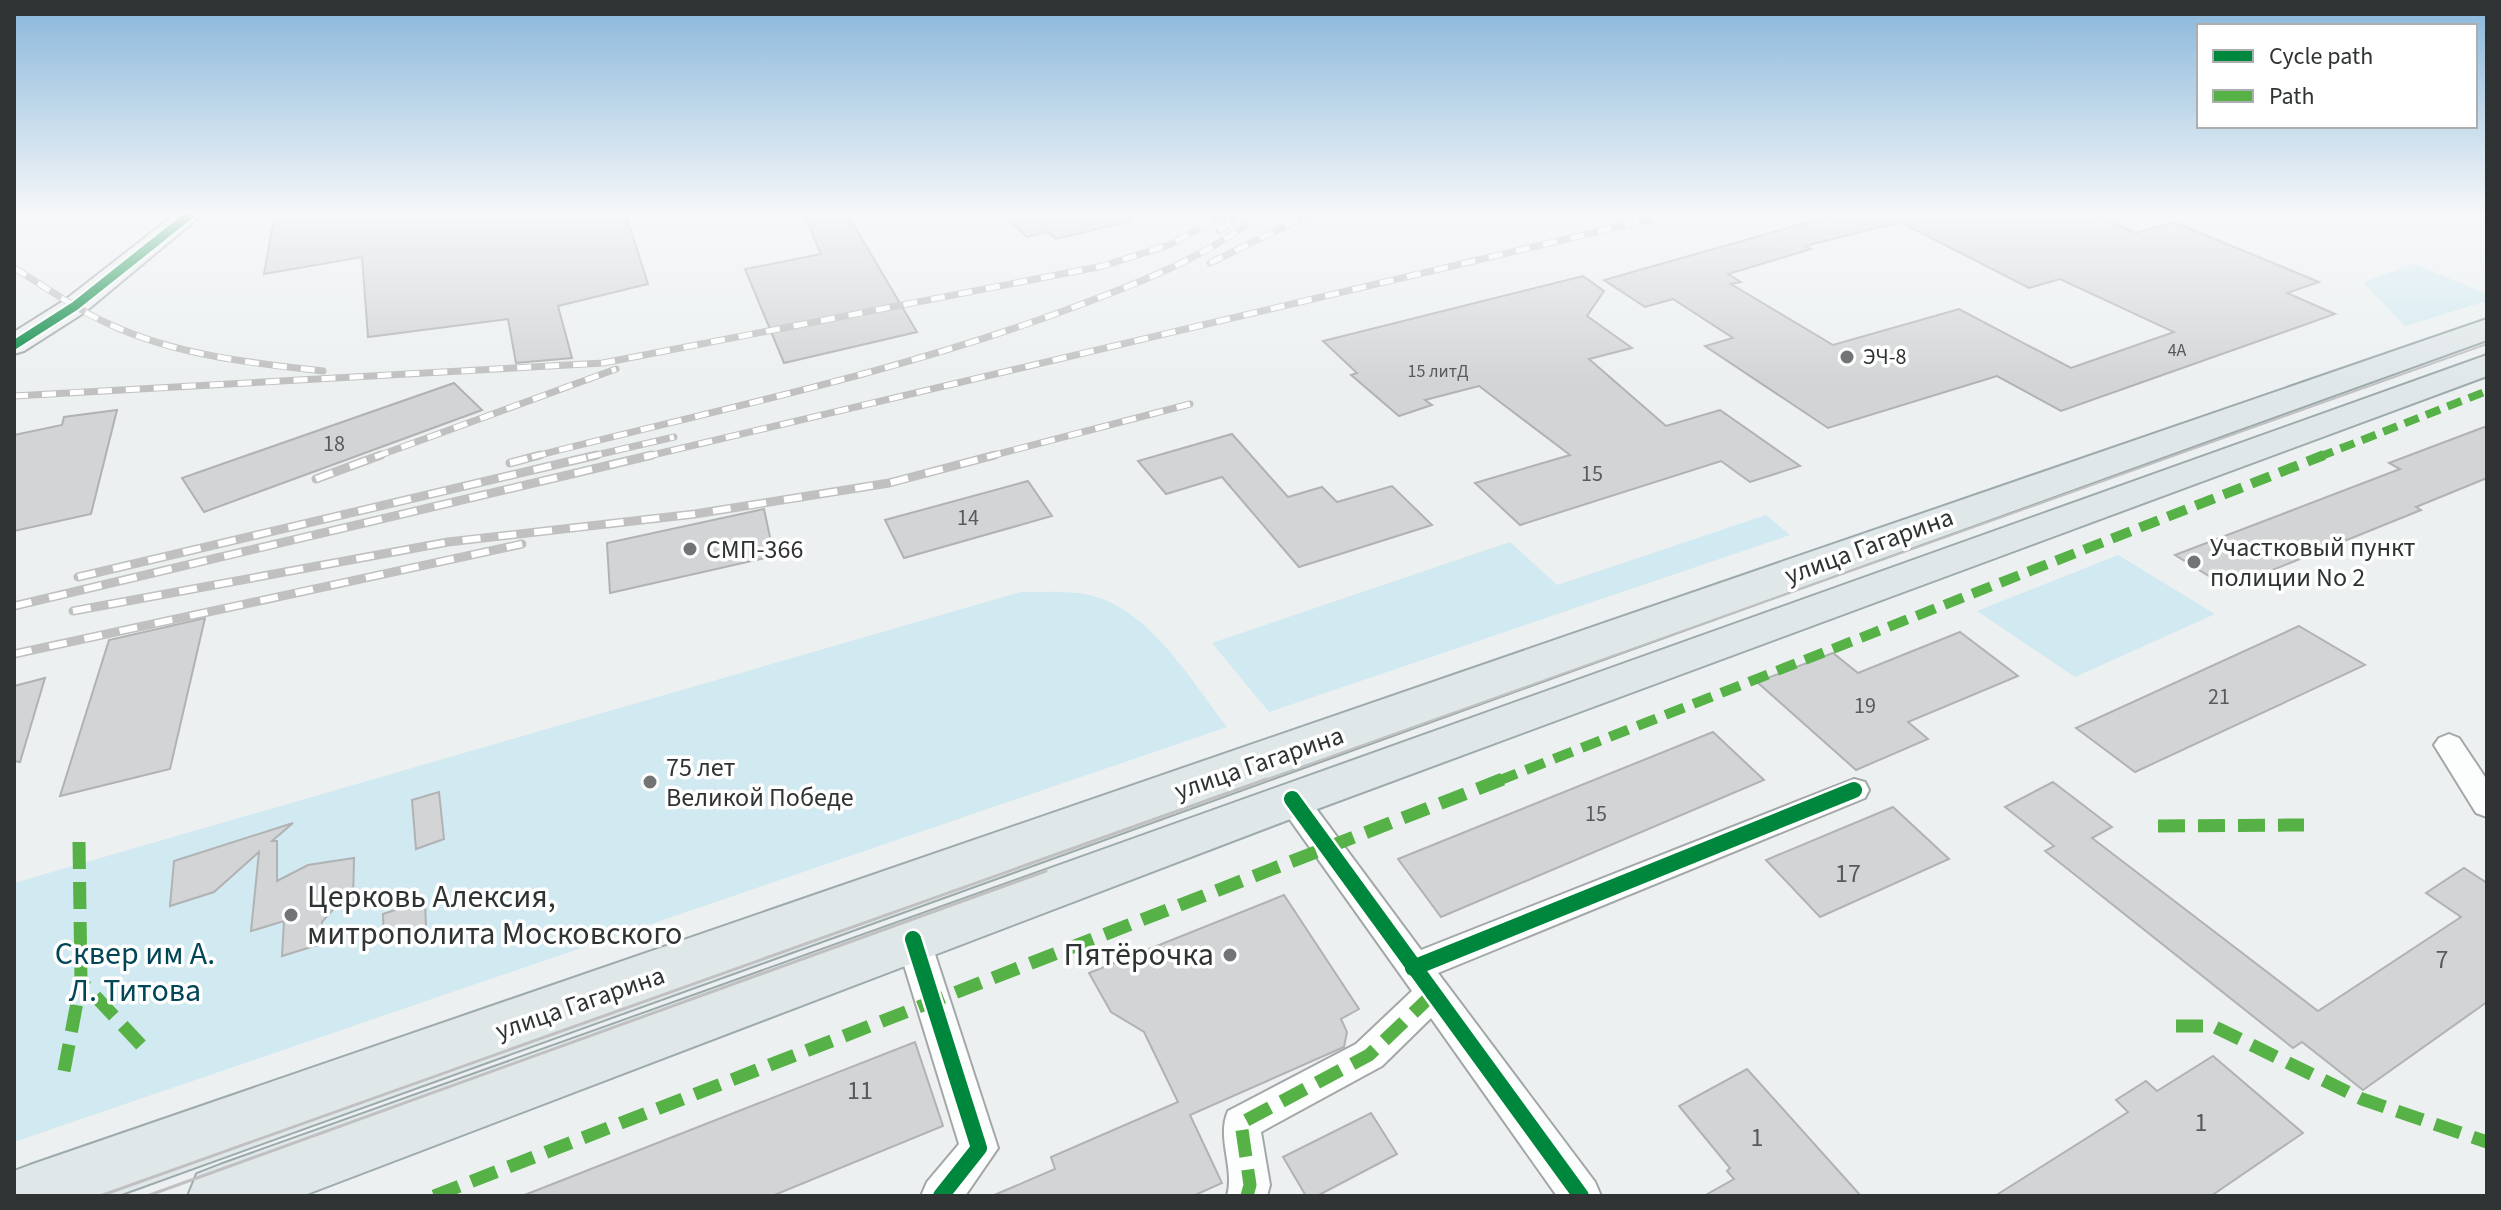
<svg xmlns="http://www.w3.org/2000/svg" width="2501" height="1210" viewBox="0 0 2501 1210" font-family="'Source Sans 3',sans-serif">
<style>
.green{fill:#d1e9f0}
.building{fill:#d2d4d6;stroke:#b0b2b3;stroke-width:2;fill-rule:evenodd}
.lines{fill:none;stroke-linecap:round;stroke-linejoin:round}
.street-casing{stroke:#a4a7a8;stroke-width:4}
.secondary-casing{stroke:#a4a7a8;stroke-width:4}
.primary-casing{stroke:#9daaad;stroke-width:4}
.street{fill:#fcfdfd;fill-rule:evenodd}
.secondary{fill:#eef2f3;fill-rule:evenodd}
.primary{fill:#e0e7e8;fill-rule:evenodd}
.tram-far1{stroke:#c0c0c1;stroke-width:2}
.tram{stroke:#c0c0c1;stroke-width:3}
.rail-far1-casing{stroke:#c0c0c1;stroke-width:7}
.rail-casing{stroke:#c0c0c1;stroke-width:9}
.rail-far1{stroke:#fff;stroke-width:5;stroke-dasharray:14;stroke-linecap:butt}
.rail{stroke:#fff;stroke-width:6;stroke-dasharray:18;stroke-linecap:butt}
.quiet-far2{stroke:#56b246;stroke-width:8;stroke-dasharray:15 8;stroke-linecap:butt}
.quiet-far1{stroke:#56b246;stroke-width:10;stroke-dasharray:20 10;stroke-linecap:butt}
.quiet{stroke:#56b246;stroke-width:13;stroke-dasharray:27 13;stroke-linecap:butt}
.cycleway-far1-casing{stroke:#fff;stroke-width:13}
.cycleway-casing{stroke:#fff;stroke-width:21}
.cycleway-far1{stroke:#00873e;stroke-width:9}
.cycleway{stroke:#00873e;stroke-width:16}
.poi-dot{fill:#727576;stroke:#fff;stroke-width:3}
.labels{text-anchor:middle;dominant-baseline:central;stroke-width:7;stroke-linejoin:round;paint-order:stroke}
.far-number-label{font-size:18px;fill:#585b5c}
.far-poi-label{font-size:22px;fill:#303334;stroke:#fff;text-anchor:start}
.number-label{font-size:22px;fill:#585b5c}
.street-label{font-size:26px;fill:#303334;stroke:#fff}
.poi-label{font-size:26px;fill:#303334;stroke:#fff;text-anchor:start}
.near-number-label{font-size:26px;fill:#585b5c}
.near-poi-label{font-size:32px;fill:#303334;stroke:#fff;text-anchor:start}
.near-park-label{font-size:32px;fill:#004657;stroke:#fff}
</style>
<rect width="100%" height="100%" fill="#ecf0f1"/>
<!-- green -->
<g class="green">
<polygon points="2414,264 2487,294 2487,301 2405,326 2363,282"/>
<polygon points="1766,515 1790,535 1269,712 1212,643 1510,542 1557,585"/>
<polygon points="2118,555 2215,614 2075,677 1977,611"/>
<path d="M1021 592C1039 592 1059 591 1077 593 1145 600 1189 678 1227 727L14 1142V883Z"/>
</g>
<!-- building -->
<g class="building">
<polygon points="275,212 625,212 648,284 558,306 572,358 516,363 508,319 368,337 362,257 264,274"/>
<polygon points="803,212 846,212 917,332 784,363 745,269 821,254"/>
<polygon points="1000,212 1130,212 1131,221 1056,239 1048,232 1027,237"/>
<path d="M1844 212H2089L2136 233 2174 222 2319 282 2287 293 2335 314 2061 411 1997 376 1828 428 1705 346 1733 338 1673 299 1645 307 1604 280ZM1900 222 2029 288 2060 279 2174 332 2071 368 1959 309 1833 345 1731 284 1741 282 1728 274 1811 249 1805 246Z"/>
<polygon points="1583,276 1604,291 1587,316 1632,348 1589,359 1666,426 1720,410 1800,466 1750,482 1721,461 1520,525 1475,483 1570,455 1479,386 1425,400 1432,405 1399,416 1351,375 1357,373 1323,341"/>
<polygon points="454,383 482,410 204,512 182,478"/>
<polygon points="117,410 91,514 14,531 14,435 62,425 64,417"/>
<polygon points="2487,426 2487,478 2416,507 2421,510 2228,588 2175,555 2400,469 2389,463"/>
<polygon points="1232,434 1288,497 1322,487 1337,502 1392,486 1432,525 1299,567 1222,477 1166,494 1138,461"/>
<polygon points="1028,481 1052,516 904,558 885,520"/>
<polygon points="764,509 774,556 610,593 607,543"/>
<polygon points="205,618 170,769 60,796 109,640"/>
<polygon points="2299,626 2365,665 2135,772 2076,728"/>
<polygon points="1960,632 2018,676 1908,722 1928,739 1856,770 1757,682 1833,653 1858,673"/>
<polygon points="45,678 20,762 14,761 14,686"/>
<polygon points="1713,732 1764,780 1441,917 1398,859"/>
<polygon points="2053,782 2112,827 2092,838 2318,1011 2461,917 2426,893 2464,868 2487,883 2487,1002 2363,1090 2302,1042 2293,1048 2045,851 2054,846 2005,807"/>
<polygon points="439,792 444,839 416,849 412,800"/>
<polygon points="1893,807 1949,859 1820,917 1766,860"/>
<polygon points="293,823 272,841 277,841 277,881 308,865 354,858 353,900 338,904 322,922 321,944 282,956 284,921 251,931 259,852 214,892 170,906 174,861"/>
<polygon points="1284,895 1359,1009 1341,1019 1347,1032 1344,1047 1190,1115 1222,1183 1193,1196 992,1196 1055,1169 1051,1157 1178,1102 1144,1032 1111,1012 1089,973"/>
<polygon points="425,900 426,929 384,943 383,914"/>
<polygon points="915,1042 943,1126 772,1196 522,1196"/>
<polygon points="2213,1056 2303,1133 2211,1196 1995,1196 2128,1112 2116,1100 2146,1081 2157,1091"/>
<polygon points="1747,1069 1861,1196 1704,1196 1734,1179 1727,1171 1730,1168 1679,1106"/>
<polygon points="1371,1113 1397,1154 1317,1196 1306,1196 1283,1157"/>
</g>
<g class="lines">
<!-- street casing -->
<g class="street-casing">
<g id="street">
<polygon points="2449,734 2459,738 2487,780 2487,817 2476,813 2434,745 2439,738"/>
<path d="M1854 779 1865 782 1869 790 1865 798 1438 973 1595 1182 1601 1196H1557L1431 1018 1382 1066 1261 1132 1270 1185 1267 1196H1227C1235 1168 1216 1138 1228 1111L1356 1044 1412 991 1281 807 1277 799 1281 791 1292 788 1303 791 1421 950Z"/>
<polygon points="913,925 925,929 930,939 998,1148 965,1196 921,1196 927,1182 959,1144 896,939 901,929"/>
</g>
</g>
<!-- secondary casing -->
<g class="secondary-casing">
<polygon id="secondary" points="178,212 205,212 85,312 24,351 14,354 14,332 65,300"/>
</g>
<!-- primary casing -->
<g class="primary-casing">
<g id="primary">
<polygon points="2487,319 2487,340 116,1196 14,1196 14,1171 30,1165"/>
<polygon points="2487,355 2487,376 1309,812 302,1196 188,1196 197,1174 220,1165"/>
</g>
</g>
<!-- street -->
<use href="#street" class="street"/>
<!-- secondary -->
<use href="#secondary" class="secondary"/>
<!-- primary -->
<use href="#primary" class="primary"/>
<!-- tram-far1 -->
<polyline class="tram-far1" points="1262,781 2487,344"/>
<!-- tram -->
<g class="tram">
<polyline points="100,1196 1267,779"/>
<polyline points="147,1196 1046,871"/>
</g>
<!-- rail-far1 casing -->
<g class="rail-far1-casing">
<g id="rail-far1">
<polyline points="1219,231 1244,212"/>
<polyline points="1210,263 1314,212"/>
<path d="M14 268C46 287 75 309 109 324 175 355 251 363 323 371"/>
<polyline points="14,396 603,363 1103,266 1169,245 1228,212"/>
<polyline points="375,457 616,369"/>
<path d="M532 457C708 412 887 375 1058 313 1131 286 1203 260 1264 212"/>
<polyline points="588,457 674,437"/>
<polyline points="644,457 1681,212"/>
<polyline points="987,457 1190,404"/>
</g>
</g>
<!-- rail casing -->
<g class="rail-casing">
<g id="rail">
<polyline points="510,463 540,455"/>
<polyline points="316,479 381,455"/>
<polyline points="78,577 597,455"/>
<polyline points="14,606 652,455"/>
<polyline points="73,611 448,542 695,514 889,483 995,455"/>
<polyline points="14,654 522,544"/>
</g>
</g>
<!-- rail-far1 -->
<use href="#rail-far1" class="rail-far1"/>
<!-- rail -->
<use href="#rail" class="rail"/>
<!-- quiet-far2 -->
<polyline class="quiet-far2" points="2319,457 2487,391"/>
<!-- quiet-far1 -->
<polyline class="quiet-far1" points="1498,781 2324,455"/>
<!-- quiet -->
<g class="quiet">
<polyline points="2158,826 2304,825"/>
<polyline points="79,842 81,981 141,1045"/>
<polyline points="2176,1026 2213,1026 2362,1099 2487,1142"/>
<polyline points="64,1071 81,981"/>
<polyline points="434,1196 1503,779"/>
<polyline points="1247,1196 1250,1185 1241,1123 1369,1055 1432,995"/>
</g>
<!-- cycleway-far1 casing -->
<g class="cycleway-far1-casing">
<polyline id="cycleway-far1" points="14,345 75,306 193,212"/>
</g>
<!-- cycleway casing -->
<g class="cycleway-casing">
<g id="cycleway">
<polyline points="1292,799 1581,1196"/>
<polyline points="913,939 979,1148 941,1196"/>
<polyline points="1413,968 1854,790"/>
</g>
</g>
<!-- cycleway-far1 -->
<use href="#cycleway-far1" class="cycleway-far1"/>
<!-- cycleway -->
<use href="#cycleway" class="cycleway"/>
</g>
<!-- sky -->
<linearGradient id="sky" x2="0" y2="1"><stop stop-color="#88b6da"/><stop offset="0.56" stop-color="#f6f8f9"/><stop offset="1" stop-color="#f6f8f9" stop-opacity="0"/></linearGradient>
<rect width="2501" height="381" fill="url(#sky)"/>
<!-- markers -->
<g class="poi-dot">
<circle cx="1847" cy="357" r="8"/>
<circle cx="690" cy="549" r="8"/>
<circle cx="2194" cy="562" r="8"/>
<circle cx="650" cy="782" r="8"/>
<circle cx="291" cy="915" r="8"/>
<circle cx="1230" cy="955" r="8"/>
</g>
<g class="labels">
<!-- far-number labels -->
<g class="far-number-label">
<text x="2177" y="350">4А</text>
<text x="1438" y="371">15 литД</text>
</g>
<!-- far-poi labels -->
<g class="far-poi-label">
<text x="1863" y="357">ЭЧ-8</text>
</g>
<!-- number labels -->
<g class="number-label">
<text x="334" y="444">18</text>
<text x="1592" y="474">15</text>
<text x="968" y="518">14</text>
<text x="2219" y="697">21</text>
<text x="1865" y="706">19</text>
<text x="1596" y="814">15</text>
</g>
<!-- street labels -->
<g class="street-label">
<text transform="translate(1869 546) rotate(-20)">улица Гагарина</text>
<text transform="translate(1259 763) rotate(-19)">улица Гагарина</text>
<text transform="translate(580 1003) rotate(-19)">улица Гагарина</text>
</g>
<!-- poi labels -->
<g class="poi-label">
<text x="2210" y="547">Участковый пункт<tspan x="2210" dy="30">полиции No 2</tspan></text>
<text x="706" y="549">СМП-366</text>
<text x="666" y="767">75 лет<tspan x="666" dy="30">Великой Победе</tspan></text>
</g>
<!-- near-number labels -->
<g class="near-number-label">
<text x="1848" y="873">17</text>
<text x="2442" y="959">7</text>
<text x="860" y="1090">11</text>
<text x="2201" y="1122">1</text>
<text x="1757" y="1137">1</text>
</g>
<!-- near-poi labels -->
<g class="near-poi-label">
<text x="307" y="897">Церковь Алексия,<tspan x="307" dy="37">митрополита Московского</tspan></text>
<text x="1214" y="955" text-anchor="end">Пятёрочка</text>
</g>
<!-- near-park labels -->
<g class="near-park-label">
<text x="135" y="954">Сквер им А.<tspan x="135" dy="37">Л. Титова</tspan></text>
</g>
</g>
<!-- border -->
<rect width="2501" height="1210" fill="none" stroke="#303334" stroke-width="32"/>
<!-- legend -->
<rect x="2197" y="24" width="280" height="104" fill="#ffffff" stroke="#acadae" stroke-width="2"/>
<rect x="2213" y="50" width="40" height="12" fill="#00873e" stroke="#acadae" stroke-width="2"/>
<text x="2269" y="64" font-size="24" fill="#303334">Cycle path</text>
<rect x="2213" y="90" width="40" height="12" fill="#56b246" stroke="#acadae" stroke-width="2"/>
<text x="2269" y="104" font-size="24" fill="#303334">Path</text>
</svg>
